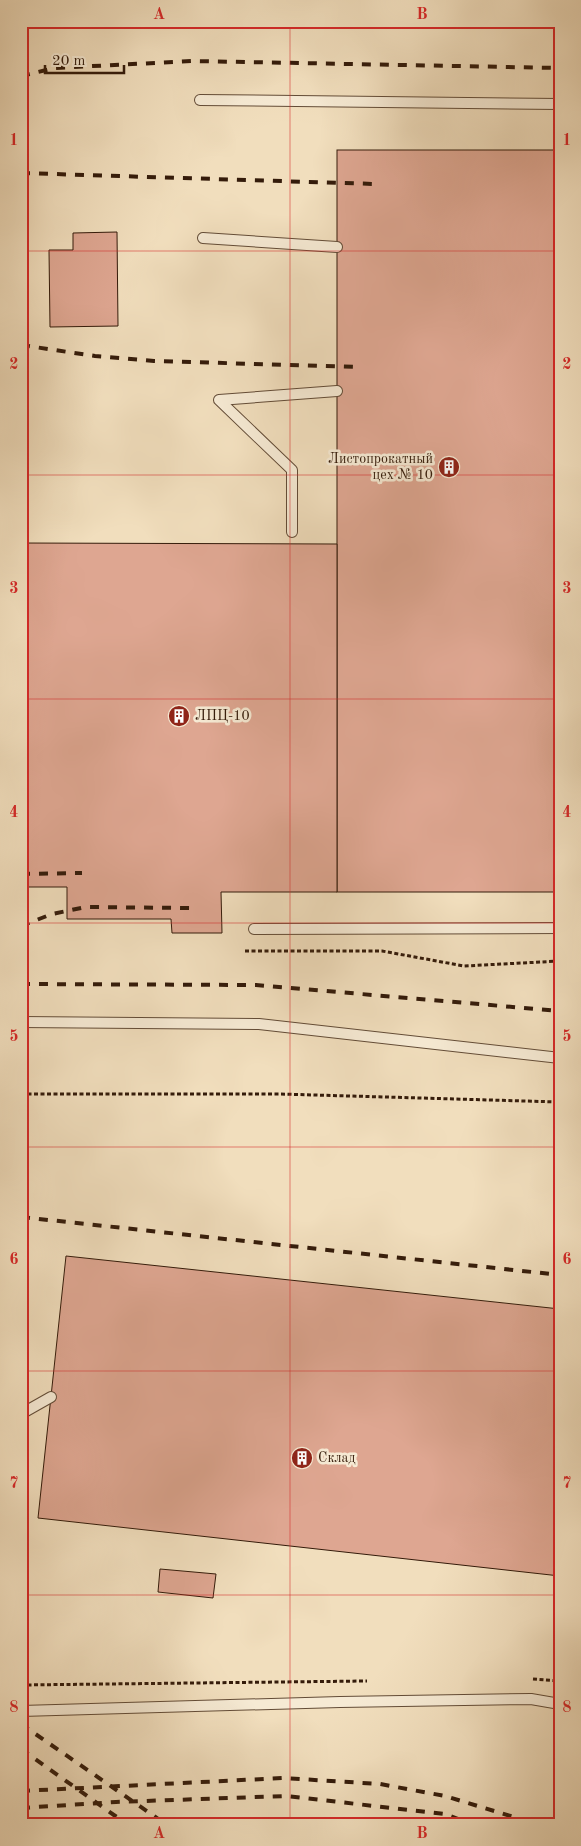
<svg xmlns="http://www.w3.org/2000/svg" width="581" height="1846" viewBox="0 0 581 1846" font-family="'Old Standard TT',serif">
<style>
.building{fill:#dea691;stroke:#341b0a}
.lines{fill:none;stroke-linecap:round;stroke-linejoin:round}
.lane-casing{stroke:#634c37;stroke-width:12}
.path{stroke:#341b0a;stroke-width:3;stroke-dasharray:4 2.5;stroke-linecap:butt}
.lane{stroke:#f6ead4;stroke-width:10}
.rail{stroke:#341b0a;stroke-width:4;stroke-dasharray:9 9;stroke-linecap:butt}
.grid{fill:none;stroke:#d62828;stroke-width:1;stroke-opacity:0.55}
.labels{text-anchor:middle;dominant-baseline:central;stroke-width:5;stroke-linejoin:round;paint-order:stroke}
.poi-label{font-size:14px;fill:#341b0a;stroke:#f6ead4;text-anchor:start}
.neatline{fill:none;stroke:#d62828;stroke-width:2}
.grid-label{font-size:16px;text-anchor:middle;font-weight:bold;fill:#d62828}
</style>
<rect width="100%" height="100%" fill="#f1debd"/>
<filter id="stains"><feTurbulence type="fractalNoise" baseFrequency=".004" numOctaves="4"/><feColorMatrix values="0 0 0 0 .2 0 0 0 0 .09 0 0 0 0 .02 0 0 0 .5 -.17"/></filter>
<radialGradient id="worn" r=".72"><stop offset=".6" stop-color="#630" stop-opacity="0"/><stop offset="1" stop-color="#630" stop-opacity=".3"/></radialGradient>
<!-- building -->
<g class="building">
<rect x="337" y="150" width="223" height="742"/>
<polygon points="117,232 118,326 50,327 49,250 73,250 73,233"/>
<polygon points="21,543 337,544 337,892 221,892 222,933 172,933 171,919 67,919 67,887 21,887"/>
<polygon points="66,1256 560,1309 560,1576 38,1518"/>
<polygon points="160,1569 216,1574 213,1598 158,1592"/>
</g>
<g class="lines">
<!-- lane casing -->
<g class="lane-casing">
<g id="lane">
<polyline points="200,100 560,104"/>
<polyline points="203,238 337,247"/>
<polyline points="292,532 292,470 219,400 337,391"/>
<polyline points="254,929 560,928"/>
<polyline points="21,1022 259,1024 560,1058"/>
<polyline points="21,1414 51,1397"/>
<polyline points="21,1711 340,1702 531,1699 560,1704"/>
</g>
</g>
<!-- path -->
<g class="path">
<polyline points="245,951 382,951 464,966 560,961"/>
<polyline points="21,1094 280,1094 560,1102"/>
<polyline points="533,1679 560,1681"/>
<polyline points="21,1685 367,1681"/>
</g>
<!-- lane -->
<use href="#lane" class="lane"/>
<!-- rail -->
<g class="rail">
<polyline points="21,76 55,68 193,61 560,68"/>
<polyline points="21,173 375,184"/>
<polyline points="21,345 95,356 154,361 360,367"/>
<polyline points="21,874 82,873"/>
<polyline points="21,926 52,914 86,907 192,908"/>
<polyline points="21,984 256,985 560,1011"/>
<polyline points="21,1217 560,1275"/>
<polyline points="21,1724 167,1825"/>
<polyline points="21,1749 128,1825"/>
<polyline points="21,1791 283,1778 380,1784 445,1796 540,1825"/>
<polyline points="21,1808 116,1802 286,1796 445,1814 474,1825"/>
</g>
</g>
<!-- grid -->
<path class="grid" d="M290 21V1825M21 251H560M21 475H560M21 699H560M21 923H560M21 1147H560M21 1371H560M21 1595H560"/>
<!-- icons -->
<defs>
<g id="building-disc" transform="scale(1.125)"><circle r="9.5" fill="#8f2418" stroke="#f6ead4"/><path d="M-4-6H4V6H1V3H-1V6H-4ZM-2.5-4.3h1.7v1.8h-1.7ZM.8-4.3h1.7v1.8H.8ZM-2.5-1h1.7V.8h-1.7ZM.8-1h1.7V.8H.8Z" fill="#fff"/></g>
</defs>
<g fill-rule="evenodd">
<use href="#building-disc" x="449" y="467"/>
<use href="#building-disc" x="179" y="716"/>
<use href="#building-disc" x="302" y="1458"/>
</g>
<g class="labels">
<!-- poi labels -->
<g class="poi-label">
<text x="433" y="459" text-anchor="end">Листопрокатный<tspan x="433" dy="16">цех № 10</tspan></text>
<text x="195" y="716">ЛПЦ-10</text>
<text x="318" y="1458">Склад</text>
</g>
</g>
<!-- margin -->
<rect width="581" height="1846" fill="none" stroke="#f1debd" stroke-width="55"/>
<!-- scale -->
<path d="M45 65v8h79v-8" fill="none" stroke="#341b0a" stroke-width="2.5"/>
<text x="52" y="65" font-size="15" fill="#341b0a" stroke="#f6ead4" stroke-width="4" paint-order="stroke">20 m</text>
<rect x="28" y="28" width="526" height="1790" class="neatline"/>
<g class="grid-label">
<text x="159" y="19">A</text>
<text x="422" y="19">B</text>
<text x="14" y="145">1</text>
<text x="567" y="145">1</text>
<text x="14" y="369">2</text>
<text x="567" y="369">2</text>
<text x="14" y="593">3</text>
<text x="567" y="593">3</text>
<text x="14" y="817">4</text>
<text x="567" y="817">4</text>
<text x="14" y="1041">5</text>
<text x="567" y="1041">5</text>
<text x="14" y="1264">6</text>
<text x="567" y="1264">6</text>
<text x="14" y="1488">7</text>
<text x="567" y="1488">7</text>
<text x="14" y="1712">8</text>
<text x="567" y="1712">8</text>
<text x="159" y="1838">A</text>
<text x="422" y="1838">B</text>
</g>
<rect width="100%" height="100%" filter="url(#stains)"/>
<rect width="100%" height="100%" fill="url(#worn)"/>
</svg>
